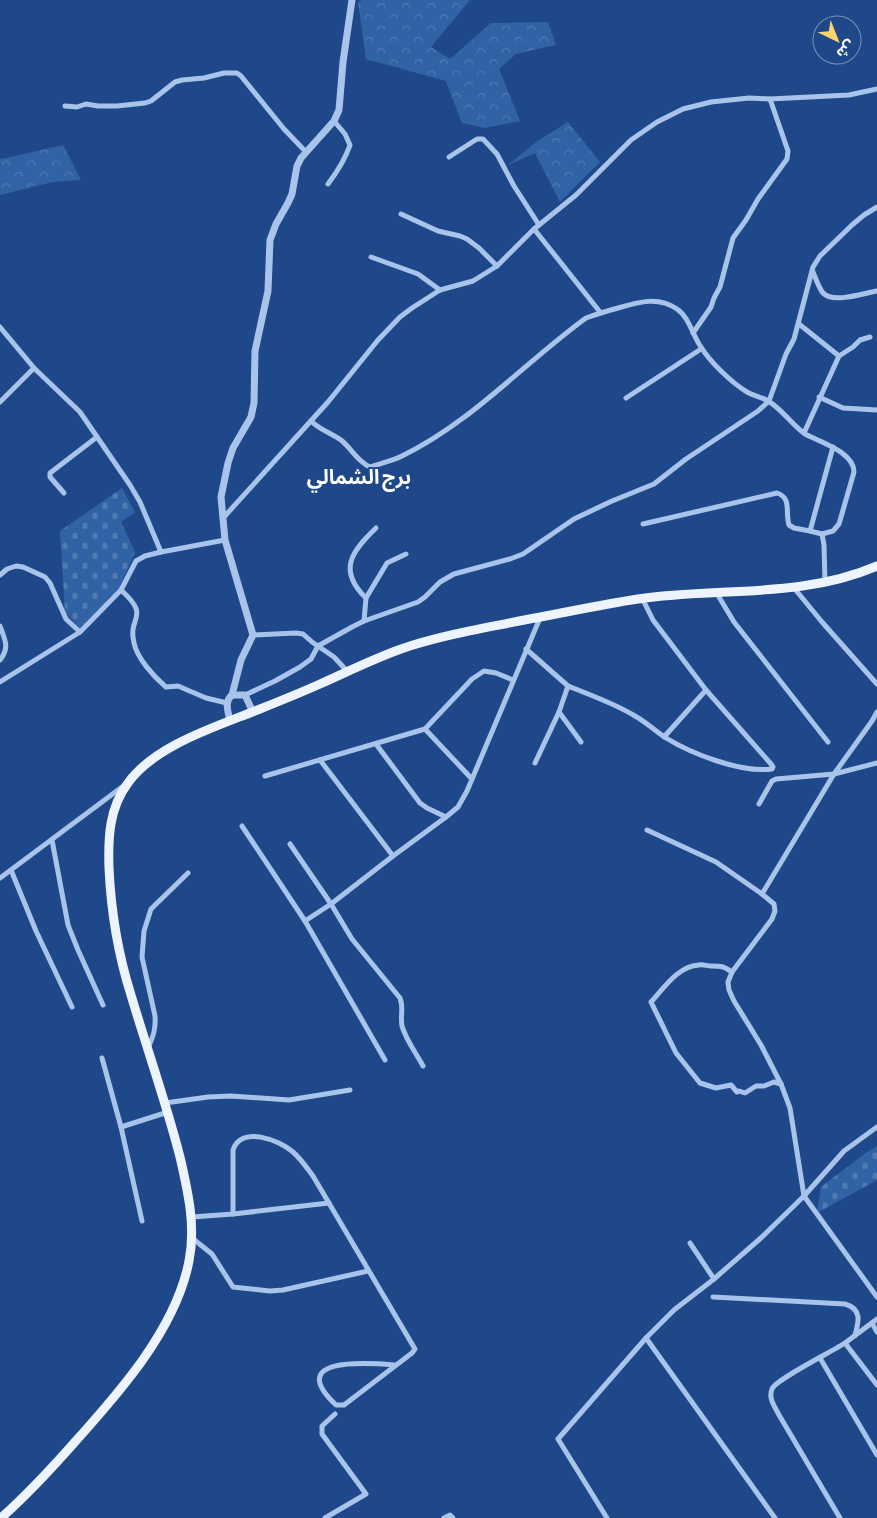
<svg xmlns="http://www.w3.org/2000/svg" width="877" height="1518" viewBox="0 0 877 1518" font-family="'Asap Condensed','Noto Sans Arabic',sans-serif">
<style>
.forest{fill:url(#forest-crowns)}
.cemetery{fill:url(#cemetery-stones)}
.lines{fill:none;stroke-linecap:round;stroke-linejoin:round}
.minor{stroke:#a9c4eb;stroke-width:5}
.tertiary{stroke:#a9c4eb;stroke-width:7}
.primary{stroke:#eef4fe;stroke-width:9}
.labels{text-anchor:middle;dominant-baseline:central;stroke-width:4;stroke-linejoin:round;paint-order:stroke}
.district-label{font-size:20px;font-weight:bold;fill:#fff;stroke:#1e4889}
</style>
<defs>
<pattern id="forest-crowns" width="20" height="18" patternUnits="userSpaceOnUse" patternTransform="scale(1.25)"><rect width="20" height="18" fill="#3262a6"/><path d="M2 6a3 3 0 1 1 6 0M12 15a3 3 0 1 1 6 0" fill="none" stroke="#517ab3"/></pattern>
<pattern id="cemetery-stones" width="16" height="16" patternUnits="userSpaceOnUse" patternTransform="scale(1.25)"><rect width="16" height="16" fill="#3262a6"/><path d="M2 7V4a2 2 0 0 1 4 0v3zM10 15v-3a2 2 0 0 1 4 0v3z" fill="#517ab3"/></pattern>
</defs>
<rect width="100%" height="100%" fill="#1e4889"/>
<!-- forest -->
<g class="forest">
<polygon points="363,0 470,0 431,47 450,59 491,23 548,22 556,45 516,54 499,69 520,121 485,128 462,123 446,81 366,59 358,2"/>
<polygon points="568,122 600,162 560,202 535,153 508,165 536,142"/>
<polygon points="63,145 81,180 53,182 0,195 0,158 2,159"/>
</g>
<!-- cemetery -->
<g class="cemetery">
<polygon points="122,488 135,512 121,522 135,552 119,588 80,628 65,612 60,531"/>
<polygon points="877,1146 877,1180 817,1213 821,1187 867,1152"/>
</g>
<g class="lines">
<!-- minor -->
<g class="minor">
<polyline points="65,106 77,107 86,104 98,106 117,106 145,103 151,101 175,82 182,80 204,78 224,73 237,73 241,76 284,129 306,152"/>
<polyline points="449,157 477,139 483,139 497,154 514,186 539,225"/>
<path d="M328 184C337 172 345 160 350 145L345 134 334 121"/>
<polyline points="401,214 438,231 460,236 467,239 479,248 497,266"/>
<polyline points="534,229 600,312"/>
<polyline points="371,257 418,274 440,290"/>
<path d="M813 272C816 279 819 288 823 293 833 304 865 293 877 291"/>
<polyline points="799,324 839,356"/>
<polyline points="0,327 34,368 80,412 130,485 140,502 161,552"/>
<polyline points="693,333 711,307 714,298 720,287 733,238 746,220 758,199 787,159 788,151 770,99"/>
<polyline points="819,397 843,408 877,410"/>
<polyline points="626,398 701,349"/>
<polyline points="0,402 34,368"/>
<path d="M311 421C320 430 331 433 341 440 352 449 357 461 370 467 381 463 392 461 402 456 472 422 524 363 586 318 597 314 607 311 618 308 638 302 658 296 677 309 689 317 693 336 701 347 710 362 732 383 747 392 754 396 762 397 768 401 782 409 792 425 805 434 820 442 854 452 854 472L839 524 833 531 822 534"/>
<polyline points="804,433 839,356 853,347 860,340 870,337"/>
<polyline points="64,493 50,477 50,473 97,437"/>
<polyline points="224,517 328,402 378,340 400,317 412,308 440,290 473,281 497,266 534,229 576,195 631,140 657,122 683,109 711,102 749,98 770,99 849,95 877,89"/>
<path d="M643 524 777 493C792 498 785 512 789 525L794 528 810 531"/>
<polyline points="0,575 7,569 16,566 23,567 45,577 50,583 66,619 80,632"/>
<polyline points="825,583 824,545 822,534 810,531 833,447"/>
<polyline points="794,588 822,622 877,684"/>
<path d="M121 590C152 618 127 616 134 643 137 658 154 677 166 687L178 686 206 698 227 703"/>
<polyline points="716,592 734,622 828,742"/>
<path d="M366 598C337 570 352 551 376 528"/>
<polyline points="364,621 366,598 387,563 406,554"/>
<path d="M0 626C5 640 10 647 0 660"/>
<polyline points="253,635 296,633 303,634 312,642 334,657 347,671"/>
<polyline points="526,649 568,686 559,712 535,763"/>
<polyline points="0,682 80,632 121,590 136,561 145,556 161,552 225,540"/>
<path d="M568 686C590 695 614 703 635 716 646 722 655 731 666 738 692 754 741 773 772 769L773 767 771 764 706 690 653 620 642 598"/>
<polyline points="245,695 275,681 300,667 311,659 318,646 352,627 364,621 418,602 425,597 440,582 454,574 510,559 523,554 574,519 612,501 654,484 686,459 758,411 769,401 786,354 794,339 813,267 820,256 852,225 864,215 877,207"/>
<polyline points="559,712 581,742"/>
<polyline points="425,729 472,779"/>
<polyline points="664,737 706,690"/>
<polyline points="376,744 420,803 427,808 446,817"/>
<polyline points="320,760 393,856"/>
<polyline points="265,776 425,729 472,679 484,671 496,673 513,680"/>
<polyline points="759,804 772,781 776,779 834,774 877,763"/>
<polyline points="242,826 305,921 331,904 393,856 446,817 458,807 467,791 540,618"/>
<polyline points="647,830 716,862 762,894 774,904 775,911 772,919 732,972 728,982 729,990 734,1001 761,1045 781,1084 790,1108 804,1196 877,1297"/>
<polyline points="52,840 68,925 78,950 103,1005"/>
<path d="M290 844 331 904 352 939 400 998C404 1008 400 1016 402 1026 406 1040 416 1053 423 1066"/>
<polyline points="11,870 36,931 72,1007"/>
<polyline points="0,878 122,787"/>
<polyline points="762,894 834,774 872,721 877,712"/>
<polyline points="305,921 385,1060"/>
<path d="M732 972C723 966 722 966 711 966 707 966 703 964 699 965 678 966 664 988 651 1002L676 1053 700 1083 716 1088 731 1085 737 1092 739 1091 745 1093 756 1086H764L774 1082 781 1084"/>
<path d="M148 1048C153 1037 156 1029 155 1016L142 957 144 931 151 909 188 873"/>
<polyline points="102,1058 121,1127 142,1221"/>
<polyline points="165,1103 208,1097 231,1096 289,1100 350,1090"/>
<polyline points="121,1127 168,1112"/>
<path d="M233 1214V1150C241 1125 279 1140 293 1152 301 1159 307 1168 313 1176L415 1349 412 1353 344 1405H336C284 1356 368 1363 396 1365"/>
<polyline points="192,1217 233,1214 329,1203"/>
<polyline points="192,1238 212,1254 233,1287 270,1291 283,1290 368,1271"/>
<polyline points="690,1243 714,1279"/>
<path d="M713 1297 845 1304C862 1309 859 1321 855 1335"/>
<polyline points="877,1319 845,1343 877,1385"/>
<polyline points="872,1323 877,1332"/>
<polyline points="646,1338 775,1518"/>
<polyline points="820,1358 877,1455"/>
<polyline points="325,1518 366,1494 322,1434 322,1426 335,1414"/>
<polyline points="444,1518 450,1515 453,1518"/>
<polyline points="607,1518 558,1439 646,1338 674,1310 714,1279 762,1237 804,1196 844,1151 877,1127"/>
<path d="M840 1518 779 1415C775 1407 768 1398 772 1389 775 1380 833 1351 845 1343"/>
</g>
<!-- tertiary -->
<g class="tertiary">
<polyline points="232,695 245,695 253,712"/>
<path d="M230 721C228 711 224 702 232 695L241 660 253 635 225 540 221 497 228 463 233 448 251 417 254 403 255 351 268 291 270 240 276 224 288 203 292 194 297 166 301 158 334 121 339 110 343 62 352 0"/>
</g>
<!-- primary -->
<path class="primary" d="M1 1518C27 1495 51 1469 74 1443 119 1393 176 1329 189 1261 196 1226 188 1192 180 1157 166 1102 147 1049 131 995 118 954 111 911 109 868 108 838 109 808 128 783 155 745 218 726 260 709 280 701 300 693 320 684 347 672 373 659 401 649 439 636 480 629 519 621 559 614 598 605 638 599 718 587 801 599 877 566"/>
</g>
<g class="labels">
<!-- district labels -->
<g class="district-label">
<text x="359" y="476">برج الشمالي</text>
</g>
</g>
<!-- north arrow -->
<g transform="translate(837 40) rotate(137)"><circle r="24" fill="#1e4889" stroke="#7891b8"/>
<path d="M0-4L9 19L0 12L-9 19Z" fill="#fad668"/>
<text y="-8" font-size="14" font-weight="bold" text-anchor="middle" fill="#ffffff">ش</text>
</g>
</svg>
